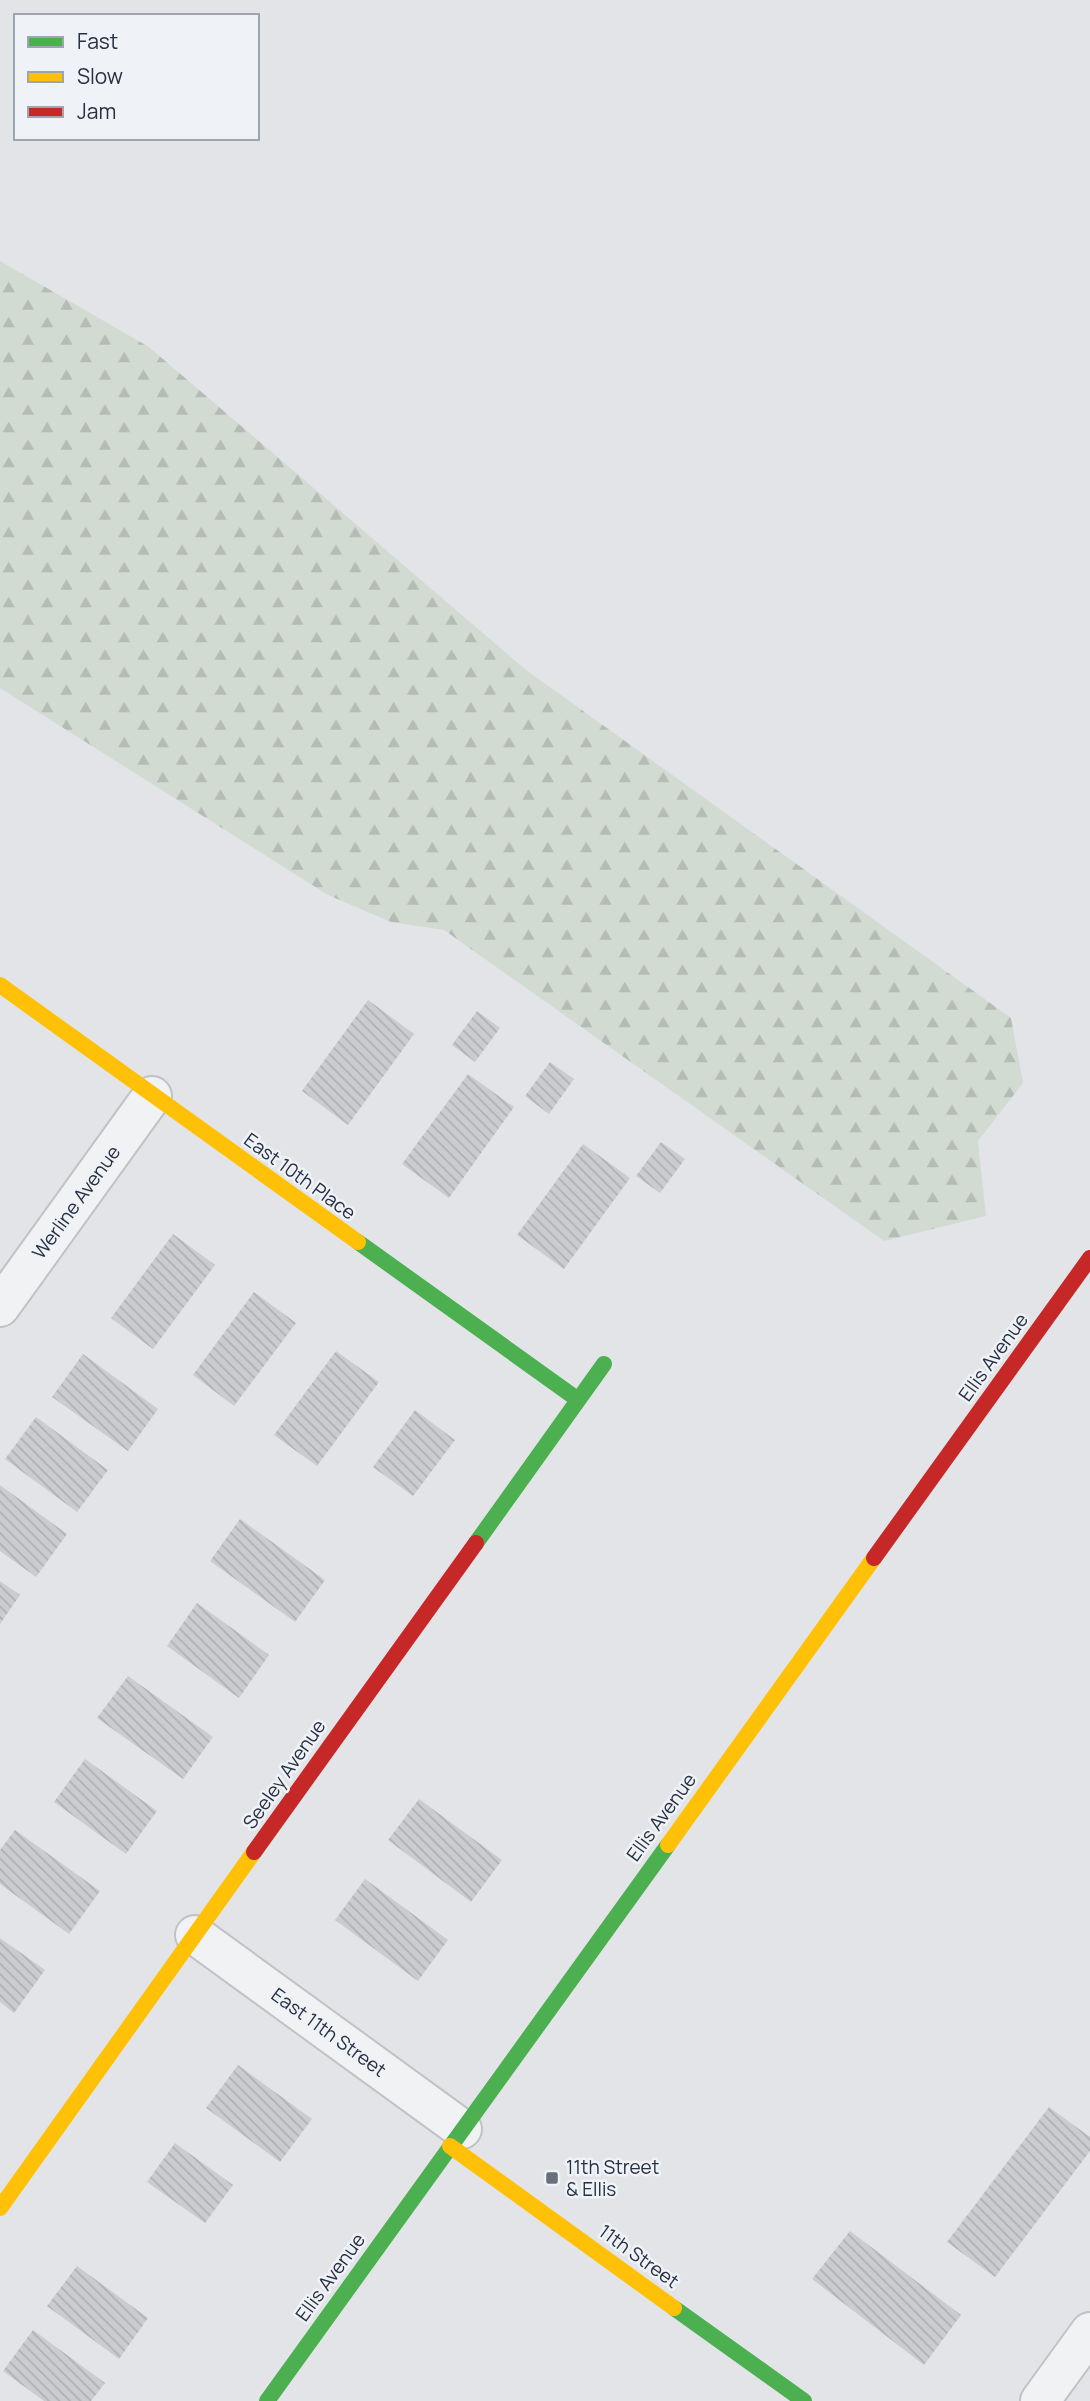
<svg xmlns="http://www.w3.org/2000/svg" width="1090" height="2401" viewBox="0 0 1090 2401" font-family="Manrope,sans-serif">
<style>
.forest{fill:url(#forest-firs)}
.building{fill:url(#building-back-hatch)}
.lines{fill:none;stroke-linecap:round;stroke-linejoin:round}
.street-casing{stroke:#c0c2c5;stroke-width:42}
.street{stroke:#f1f2f4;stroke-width:38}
.fast{stroke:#4caf50;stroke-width:16}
.slow{stroke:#ffc107;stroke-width:16}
.jam{stroke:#c62828;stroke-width:16}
.poi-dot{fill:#69707b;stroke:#eff2f7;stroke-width:2.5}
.labels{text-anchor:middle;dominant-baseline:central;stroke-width:5;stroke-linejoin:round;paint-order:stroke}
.street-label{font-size:19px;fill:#283141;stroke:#eff2f7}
.poi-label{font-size:19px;fill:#283141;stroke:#eff2f7;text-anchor:start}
</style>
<defs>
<pattern id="forest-firs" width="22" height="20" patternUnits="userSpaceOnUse" patternTransform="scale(1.75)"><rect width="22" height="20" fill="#d2dbd2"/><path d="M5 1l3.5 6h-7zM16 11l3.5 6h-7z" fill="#b4bcb6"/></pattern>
<pattern id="building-back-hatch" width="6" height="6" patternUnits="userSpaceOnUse" patternTransform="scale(1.75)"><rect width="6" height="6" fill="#cacccf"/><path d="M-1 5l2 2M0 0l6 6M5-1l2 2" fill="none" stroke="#aeb0b3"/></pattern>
</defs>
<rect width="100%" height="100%" fill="#e2e4e7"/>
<!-- forest -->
<polygon class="forest" points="0,261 149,347 526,670 1011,1018 1023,1083 978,1141 986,1216 884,1241 444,930 391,922 328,895 0,688"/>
<!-- building -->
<g class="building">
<polygon points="368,1000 414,1034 348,1125 302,1091"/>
<polygon points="477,1011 500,1028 475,1062 452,1045"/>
<polygon points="550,1062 574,1079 549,1114 525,1096"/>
<polygon points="468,1074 514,1107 449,1198 402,1164"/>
<polygon points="661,1142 685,1159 660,1193 636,1176"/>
<polygon points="583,1144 630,1178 564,1269 517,1235"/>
<polygon points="173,1234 215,1265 153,1349 111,1318"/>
<polygon points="254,1292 296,1323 234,1406 193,1375"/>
<polygon points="336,1351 379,1382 317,1466 274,1435"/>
<polygon points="83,1354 158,1409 128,1451 52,1397"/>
<polygon points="415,1410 455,1440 413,1496 373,1467"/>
<polygon points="36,1417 108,1470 77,1512 5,1459"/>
<polygon points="0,1485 67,1534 36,1577 0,1551"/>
<polygon points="240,1519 325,1580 295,1622 210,1561"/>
<polygon points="0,1581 20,1595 0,1624"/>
<polygon points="197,1603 269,1655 239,1698 167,1646"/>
<polygon points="128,1676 213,1737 183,1779 97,1718"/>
<polygon points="85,1759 157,1811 126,1854 54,1802"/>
<polygon points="419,1799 502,1860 471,1902 388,1840"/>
<polygon points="15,1830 100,1891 69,1934 0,1884 0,1850"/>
<polygon points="365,1879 448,1940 418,1981 335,1920"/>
<polygon points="0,1938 45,1970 14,2013 0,2002"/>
<polygon points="238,2065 312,2119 280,2162 206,2108"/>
<polygon points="1049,2107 1090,2137 1090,2151 995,2277 947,2242"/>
<polygon points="175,2143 233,2185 205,2223 147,2182"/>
<polygon points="850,2231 961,2315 924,2365 812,2279"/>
<polygon points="77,2266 148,2318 119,2359 47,2306"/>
<polygon points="33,2330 105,2383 91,2401 44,2401 3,2371"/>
</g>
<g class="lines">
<!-- street casing -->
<g class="street-casing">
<g id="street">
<polyline points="0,1307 152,1096"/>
<polyline points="195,1935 462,2129"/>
<polyline points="1040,2401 1090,2332"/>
</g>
</g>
<!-- street -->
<use href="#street" class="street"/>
<!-- fast -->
<g class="fast">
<polyline points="358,1242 577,1399"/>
<polyline points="476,1543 604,1364"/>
<polyline points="674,2308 804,2401"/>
<polyline points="267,2401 668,1845"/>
</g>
<!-- slow -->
<g class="slow">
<polyline points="0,985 358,1242"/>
<polyline points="668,1845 874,1558"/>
<polyline points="450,2146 674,2308"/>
<polyline points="0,2208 254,1852"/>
</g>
<!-- jam -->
<g class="jam">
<polyline points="874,1558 1090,1258"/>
<polyline points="254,1852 476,1543"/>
</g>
</g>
<!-- markers -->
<rect class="poi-dot" x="545" y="2171" width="14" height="14" rx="3.5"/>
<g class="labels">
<!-- street labels -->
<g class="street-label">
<text transform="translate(300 1176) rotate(36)">East 10th Place</text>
<text transform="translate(76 1202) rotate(-54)">Werline Avenue</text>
<text transform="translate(993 1357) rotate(-54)">Ellis Avenue</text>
<text transform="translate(284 1774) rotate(-55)">Seeley Avenue</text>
<text transform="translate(661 1817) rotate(-54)">Ellis Avenue</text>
<text transform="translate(329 2032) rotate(36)">East 11th Street</text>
<text transform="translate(639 2256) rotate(36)">11th Street</text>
<text transform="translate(330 2277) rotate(-54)">Ellis Avenue</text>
</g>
<!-- poi labels -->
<g class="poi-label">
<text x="566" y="2167">11th Street<tspan x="566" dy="22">&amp; Ellis</tspan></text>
</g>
</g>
<!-- legend -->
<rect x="14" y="14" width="245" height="126" fill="#eff2f7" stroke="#9fa5ae" stroke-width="2"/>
<rect x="28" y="37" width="35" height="10" fill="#4caf50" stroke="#9fa5ae" stroke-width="2"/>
<text x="77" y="49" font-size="21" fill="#283141">Fast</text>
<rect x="28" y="72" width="35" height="10" fill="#ffc107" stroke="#9fa5ae" stroke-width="2"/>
<text x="77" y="84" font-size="21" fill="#283141">Slow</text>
<rect x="28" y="107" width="35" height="10" fill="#c62828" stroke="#9fa5ae" stroke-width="2"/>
<text x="77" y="119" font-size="21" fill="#283141">Jam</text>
</svg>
